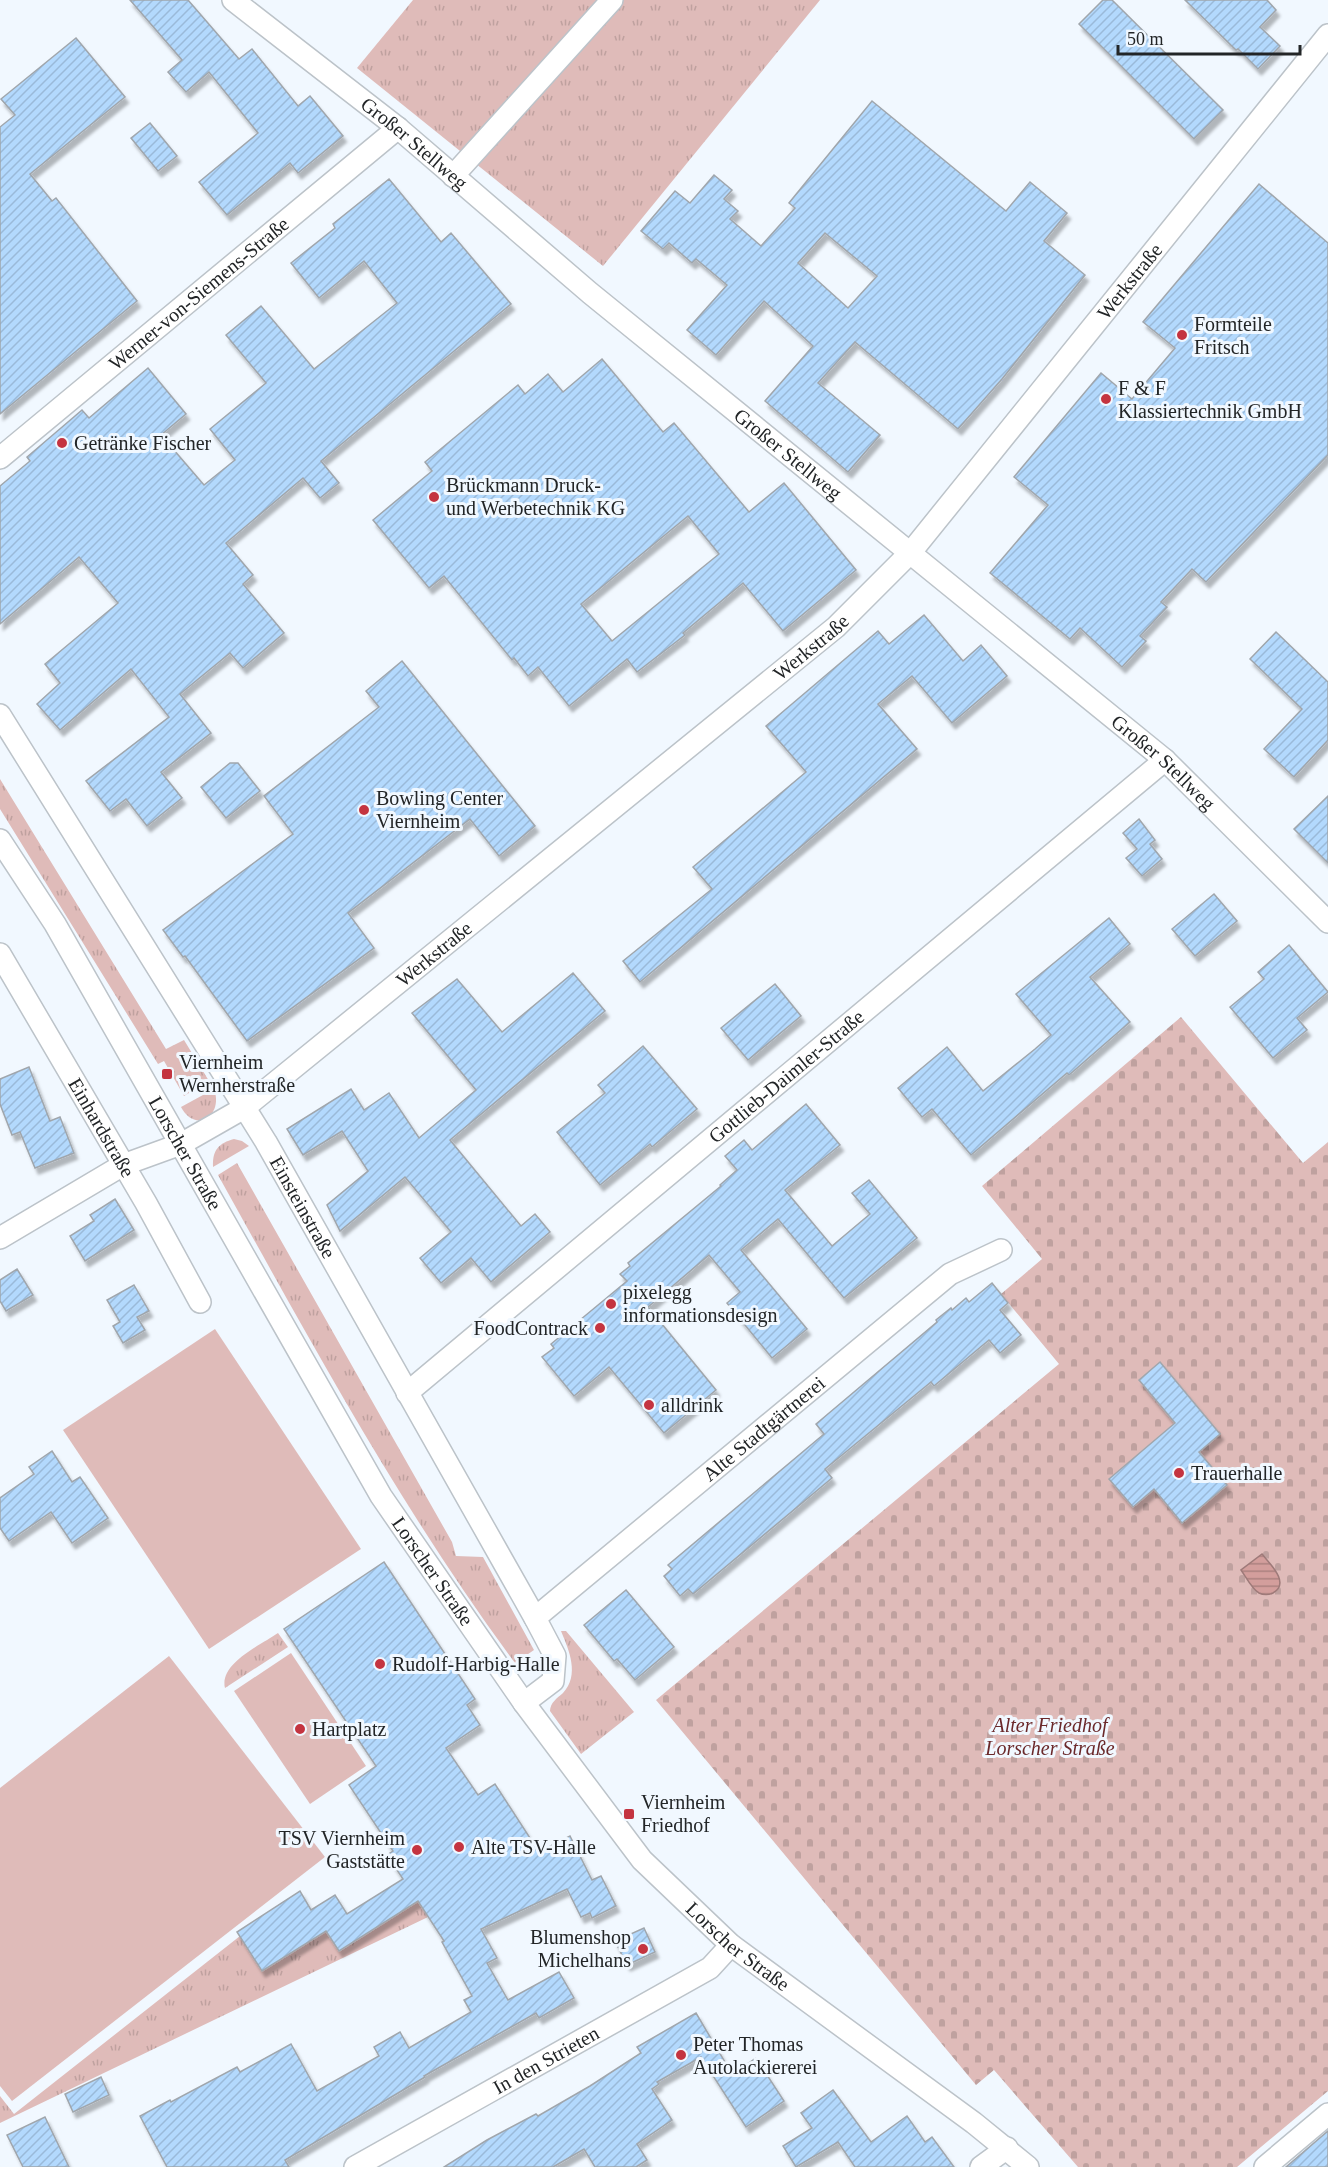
<svg xmlns="http://www.w3.org/2000/svg" width="1328" height="2167" viewBox="0 0 1328 2167" font-family="'Times New Roman',serif">
<style>
.grass{fill:url(#grass-tufts)}
.cemetery{fill:url(#cemetery-stones)}
.garden{fill:#dfbbb9}
.water{fill:url(#water-rules);stroke:#9e7a79;stroke-width:1.5}
.building{fill:url(#building-hatch);stroke:#a0a6ac;stroke-width:1.5;fill-rule:evenodd;filter:url(#shadow)}
.lines{fill:none;stroke-linecap:round;stroke-linejoin:round}
.street-casing{stroke:#bcc3c9;stroke-width:24}
.street{stroke:#fff;stroke-width:21}
.poi-dot{fill:#c43440;stroke:#f1f8ff;stroke-width:2}
.labels{text-anchor:middle;dominant-baseline:central;stroke-width:6;stroke-linejoin:round;paint-order:stroke}
.street-label{font-size:20px;fill:#222527;stroke:#f1f8ff}
.poi-label{font-size:20px;fill:#222527;stroke:#f1f8ff;text-anchor:start}
.park-label{font-size:20px;font-style:italic;fill:#6a282a;stroke:#f1f8ff}
</style>
<defs>
<pattern id="grass-tufts" width="24" height="20" patternUnits="userSpaceOnUse" patternTransform="scale(1.5)"><rect width="24" height="20" fill="#dfbbb9"/><path d="M3 7l-1-3M5 7V3M7 7l1-3M15 17l-1-3M17 17v-4M19 17l1-3" fill="none" stroke="#bfa19f"/></pattern>
<pattern id="cemetery-stones" width="16" height="16" patternUnits="userSpaceOnUse" patternTransform="scale(1.5)"><rect width="16" height="16" fill="#dfbbb9"/><path d="M2 7V4a2 2 0 0 1 4 0v3zM10 15v-3a2 2 0 0 1 4 0v3z" fill="#bfa19f"/></pattern>
<pattern id="water-rules" width="6" height="5" patternUnits="userSpaceOnUse" patternTransform="scale(1.5)"><rect width="6" height="5" fill="#d39e9c"/><path d="M0 2.5h6" fill="none" stroke="#ab817f"/></pattern>
<pattern id="building-hatch" width="6" height="6" patternUnits="userSpaceOnUse" patternTransform="scale(1.5)"><rect width="6" height="6" fill="#b3d9fd"/><path d="M-1 1l2-2M0 6l6-6M5 7l2-2" fill="none" stroke="#9abad9"/></pattern>
<filter id="shadow"><feDropShadow dx="3.5" dy="6" stdDeviation="1.5" flood-color="#0004"/></filter>
</defs>
<rect width="100%" height="100%" fill="#f1f8ff"/>
<!-- grass -->
<g class="grass">
<polygon points="413,0 820,0 603,266 357,68"/>
<polygon points="0,779 166,1049 184,1040 209,1081 184,1096 164,1061 158,1064 0,809"/>
<path d="M214 1089C224 1116 195 1134 181 1107Z"/>
<path d="M234 1139 242 1141 249 1146 213 1167C212 1150 219 1143 234 1139Z"/>
<path d="M237 1163 452 1542 456 1556 483 1557 534 1650 515 1663C401 1509 311 1342 218 1175Z"/>
<path d="M561 1631H566L634 1712 581 1754 550 1711C550 1703 557 1698 563 1693 580 1675 569 1650 561 1631Z"/>
<path d="M278 1633 288 1647 225 1688C219 1663 261 1645 278 1633Z"/>
<polygon points="416,1898 428,1917 0,2123 0,2096 14,2114 240,1936 262,1971 326,1931 340,1951 395,1916"/>
</g>
<!-- cemetery -->
<polygon class="cemetery" points="1181,1017 1303,1163 1328,1142 1328,2091 1237,2167 1078,2167 994,2070 976,2085 656,1700 1059,1364 1001,1294 1042,1259 982,1186"/>
<!-- garden -->
<g class="garden">
<polygon points="215,1329 361,1549 209,1649 63,1430"/>
<polygon points="291,1653 366,1766 310,1804 234,1691"/>
<polygon points="169,1656 325,1857 12,2101 0,2086 0,1788"/>
</g>
<!-- water -->
<path class="water" d="M1262 1554C1269 1563 1291 1583 1273 1593 1269 1595 1263 1595 1259 1593 1252 1589 1246 1577 1241 1570Z"/>
<!-- building -->
<g class="building">
<polygon points="130,0 188,0 239,59 252,49 298,106 310,96 343,136 298,173 290,163 227,215 199,182 258,133 209,72 186,92 168,72 182,60"/>
<polygon points="1103,0 1112,0 1223,110 1194,139 1079,24"/>
<polygon points="1185,0 1267,0 1276,10 1260,27 1280,46 1258,69 1238,49 1236,50"/>
<polygon points="76,38 125,97 30,174 52,201 56,198 137,301 0,414 0,127 15,115 1,99"/>
<path d="M872 101 1006 211 1030 182 1067 213 1044 241 1085 275 1002 379 958 429 855 342 818 383 880 435 848 472 765 401 813 346 764 301 716 355 687 330 727 285 696 259 692 263 669 243 663 249 641 231 675 191 690 203 714 175 732 190 724 199 738 211 730 219 761 246 795 208 789 203ZM825 233 877 276 848 308 798 263Z"/>
<polygon points="150,123 177,156 158,171 131,138"/>
<polygon points="389,179 441,242 451,233 511,304 321,461 339,483 320,498 303,478 226,543 253,575 243,584 284,633 243,668 230,653 180,694 211,733 161,772 182,798 147,826 126,799 110,811 86,781 169,717 131,669 60,730 37,704 60,683 45,664 118,603 79,557 0,624 0,486 30,461 27,457 82,410 89,418 148,368 186,414 161,435 204,485 235,460 210,429 266,383 226,335 261,306 314,369 397,303 364,261 319,298 291,263 335,228 333,224"/>
<polygon points="1259,184 1328,243 1328,455 1206,582 1192,569 1161,602 1167,607 1140,636 1146,641 1122,667 1080,628 1070,639 990,573 1048,505 1014,477 1101,373 1132,399 1175,348 1143,322"/>
<path d="M602 359 663 432 674 423 749 512 784 483 856 570 783 631 743 583 683 633 685 635 637 672 627 659 569 706 538 667 528 676 514 658 512 660 444 576 429 588 373 520 432 471 425 462 518 385 525 394 548 374 563 392ZM688 516 719 554 612 641 581 604Z"/>
<polygon points="924,615 963,661 981,645 1007,676 952,723 912,676 878,704 917,749 640,982 623,961 712,889 693,867 806,772 766,726 878,631 889,644"/>
<polygon points="1276,632 1328,682 1328,740 1294,777 1264,749 1302,709 1250,659"/>
<polygon points="402,661 535,826 499,856 470,819 348,913 374,948 247,1041 185,956 183,957 163,930 293,834 264,796 379,707 366,691"/>
<polygon points="230,763 238,763 260,791 226,818 201,787"/>
<polygon points="1328,796 1328,863 1294,829"/>
<polygon points="1139,819 1155,840 1150,844 1162,859 1142,876 1126,858 1137,849 1123,833"/>
<polygon points="1214,894 1237,921 1195,956 1172,929"/>
<polygon points="1109,918 1130,944 1090,977 1130,1022 1069,1075 1067,1073 971,1155 932,1109 922,1117 898,1088 947,1047 983,1091 1035,1049 1051,1035 1016,994"/>
<polygon points="1289,945 1328,992 1297,1018 1307,1030 1273,1058 1230,1007 1264,979 1258,972"/>
<polygon points="573,973 605,1011 450,1140 521,1226 535,1214 550,1232 491,1282 471,1258 441,1283 420,1258 451,1232 405,1177 340,1231 327,1205 368,1171 342,1131 303,1155 287,1129 351,1089 364,1110 389,1093 419,1138 476,1090 412,1013 457,979 502,1032"/>
<polygon points="775,984 801,1016 748,1060 721,1028"/>
<polygon points="643,1046 697,1109 652,1147 650,1144 600,1185 557,1132 605,1093 598,1085"/>
<polygon points="29,1067 50,1121 60,1117 74,1153 35,1168 20,1132 12,1135 0,1104 0,1079"/>
<polygon points="806,1104 840,1145 785,1190 832,1246 870,1214 852,1193 869,1180 917,1238 844,1298 778,1219 741,1250 807,1329 772,1358 727,1303 740,1292 709,1255 648,1307 716,1390 664,1433 609,1367 574,1396 542,1357 554,1348 551,1344 627,1281 620,1274 630,1266 628,1263 721,1186 720,1185 737,1170 725,1156 744,1140 752,1150"/>
<polygon points="115,1199 134,1230 85,1261 70,1236 94,1221 90,1215"/>
<polygon points="17,1269 33,1295 6,1311 0,1301 0,1280"/>
<polygon points="992,1283 1008,1303 1000,1310 1021,1335 1000,1353 989,1340 934,1386 931,1382 825,1469 832,1478 693,1594 688,1589 680,1596 664,1576 672,1569 668,1565 824,1434 816,1424 937,1322 936,1320 951,1308 952,1310 966,1298 969,1302"/>
<polygon points="134,1285 149,1311 137,1317 145,1330 123,1343 113,1326 120,1322 107,1300"/>
<polygon points="1160,1362 1220,1434 1199,1452 1227,1485 1182,1523 1154,1489 1133,1507 1109,1479 1175,1423 1139,1380"/>
<polygon points="52,1451 72,1482 80,1477 108,1518 72,1543 51,1512 9,1541 0,1528 0,1498 34,1474 29,1467"/>
<polygon points="384,1562 475,1699 467,1705 480,1725 446,1748 478,1795 495,1784 539,1852 570,1836 592,1880 601,1876 616,1906 592,1918 590,1913 581,1917 567,1889 481,1929 497,1958 487,1963 508,2000 559,1972 574,1998 539,2018 536,2013 424,2076 425,2077 285,2160 289,2167 167,2167 140,2116 170,2100 171,2102 237,2067 240,2072 291,2044 317,2091 379,2056 374,2047 400,2032 409,2048 471,2012 464,2000 472,1996 442,1942 444,1941 418,1901 339,1951 326,1931 262,1971 237,1932 300,1891 311,1910 335,1895 347,1914 403,1879 387,1855 393,1851 349,1785 376,1766 284,1629"/>
<polygon points="626,1590 674,1647 635,1680 617,1659 614,1661 584,1625"/>
<polygon points="644,1928 655,1952 627,1965 615,1941"/>
<polygon points="696,2013 732,2074 756,2058 784,2101 746,2127 701,2057 657,2082 659,2084 652,2089 672,2120 637,2144 647,2160 636,2167 595,2167 584,2149 553,2167 444,2167 487,2140 536,2114 538,2116 590,2086 641,2053 637,2047"/>
<polygon points="101,2077 109,2095 73,2112 65,2094"/>
<polygon points="833,2090 871,2142 907,2116 925,2142 932,2137 954,2167 855,2167 838,2142 796,2167 783,2146 812,2128 801,2113"/>
<polygon points="45,2117 69,2167 23,2167 7,2135"/>
<polygon points="1328,2131 1328,2167 1286,2167"/>
</g>
<g class="lines">
<!-- street casing -->
<g class="street-casing">
<g id="street">
<path id="s1" d="M233 0 398 128 590 293 1165 760 1328 922"/>
<polyline points="453,176 612,0"/>
<path id="s2" d="M0 458 398 128"/>
<path id="s3" d="M0 715 266 1142 535 1618 555 1656 553 1681 524 1703"/>
<path id="s4" d="M0 840 55 924 381 1496 524 1703 642 1860 731 1945 974 2123 1028 2167"/>
<path id="s5" d="M0 954 146 1203 200 1302"/>
<path id="s6" d="M0 1238 123 1165 181 1144 244 1108 836 627 911 552 1328 35"/>
<path id="s7" d="M407 1393 1165 760"/>
<path id="s8" d="M535 1618 950 1274 1001 1250"/>
<path id="s9" d="M355 2167 710 1968 731 1945"/>
<polyline points="981,2167 1007,2148"/>
<polyline points="1265,2167 1328,2114"/>
</g>
</g>
<!-- street -->
<use href="#street" class="street"/>
</g>
<!-- markers -->
<g class="poi-dot">
<circle cx="1182" cy="335" r="6"/>
<circle cx="1106" cy="399" r="6"/>
<circle cx="62" cy="443" r="6"/>
<circle cx="434" cy="497" r="6"/>
<circle cx="364" cy="810" r="6"/>
<rect x="161" y="1068" width="12" height="12" rx="3"/>
<circle cx="611" cy="1304" r="6"/>
<circle cx="600" cy="1328" r="6"/>
<circle cx="649" cy="1405" r="6"/>
<circle cx="1179" cy="1473" r="6"/>
<circle cx="380" cy="1664" r="6"/>
<circle cx="300" cy="1729" r="6"/>
<rect x="623" y="1808" width="12" height="12" rx="3"/>
<circle cx="459" cy="1847" r="6"/>
<circle cx="417" cy="1850" r="6"/>
<circle cx="643" cy="1949" r="6"/>
<circle cx="681" cy="2055" r="6"/>
</g>
<g class="labels">
<!-- street labels -->
<g class="street-label">
<text stroke="none"><textPath href="#s1" startOffset="231">Großer Stellweg</textPath></text>
<text stroke="none"><textPath href="#s6" startOffset="1494">Werkstraße</textPath></text>
<text stroke="none"><textPath href="#s2" startOffset="258">Werner-von-Siemens-Straße</textPath></text>
<text stroke="none"><textPath href="#s1" startOffset="717">Großer Stellweg</textPath></text>
<text stroke="none"><textPath href="#s6" startOffset="1008">Werkstraße</textPath></text>
<text stroke="none"><textPath href="#s1" startOffset="1203">Großer Stellweg</textPath></text>
<text stroke="none"><textPath href="#s6" startOffset="522">Werkstraße</textPath></text>
<text stroke="none"><textPath href="#s7" startOffset="494">Gottlieb-Daimler-Straße</textPath></text>
<text stroke="none"><textPath href="#s5" startOffset="201">Einhardstraße</textPath></text>
<text stroke="none"><textPath href="#s4" startOffset="364">Lorscher Straße</textPath></text>
<text stroke="none"><textPath href="#s3" startOffset="578">Einsteinstraße</textPath></text>
<text stroke="none"><textPath href="#s8" startOffset="297">Alte Stadtgärtnerei</textPath></text>
<text stroke="none"><textPath href="#s4" startOffset="850">Lorscher Straße</textPath></text>
<text stroke="none"><textPath href="#s4" startOffset="1336">Lorscher Straße</textPath></text>
<text stroke="none"><textPath href="#s9" startOffset="219">In den Strieten</textPath></text>
</g>
<!-- poi labels -->
<g class="poi-label">
<text x="1194" y="324">Formteile<tspan x="1194" dy="23">Fritsch</tspan></text>
<text x="1118" y="388">F &amp; F<tspan x="1118" dy="23">Klassiertechnik GmbH</tspan></text>
<text x="74" y="443">Getränke Fischer</text>
<text x="446" y="485">Brückmann Druck-<tspan x="446" dy="23">und Werbetechnik KG</tspan></text>
<text x="376" y="798">Bowling Center<tspan x="376" dy="23">Viernheim</tspan></text>
<text x="179" y="1062">Viernheim<tspan x="179" dy="23">Wernherstraße</tspan></text>
<text x="623" y="1292">pixelegg<tspan x="623" dy="23">informationsdesign</tspan></text>
<text x="588" y="1328" text-anchor="end">FoodContrack</text>
<text x="661" y="1405">alldrink</text>
<text x="1191" y="1473">Trauerhalle</text>
<text x="392" y="1664">Rudolf-Harbig-Halle</text>
<text x="312" y="1729">Hartplatz</text>
<text x="641" y="1802">Viernheim<tspan x="641" dy="23">Friedhof</tspan></text>
<text x="405" y="1838" text-anchor="end">TSV Viernheim<tspan x="405" dy="23">Gaststätte</tspan></text>
<text x="471" y="1847">Alte TSV-Halle</text>
<text x="631" y="1937" text-anchor="end">Blumenshop<tspan x="631" dy="23">Michelhans</tspan></text>
<text x="693" y="2044">Peter Thomas<tspan x="693" dy="23">Autolackiererei</tspan></text>
</g>
<!-- park labels -->
<g class="park-label">
<text x="1050" y="1725">Alter Friedhof<tspan x="1050" dy="23">Lorscher Straße</tspan></text>
</g>
</g>
<!-- scale -->
<path d="M1118 45v9h182v-9" fill="none" stroke="#222527" stroke-width="3"/>
<text x="1127" y="45" font-size="18" fill="#222527" stroke="#f1f8ff" stroke-width="4.5" paint-order="stroke">50 m</text>
</svg>
